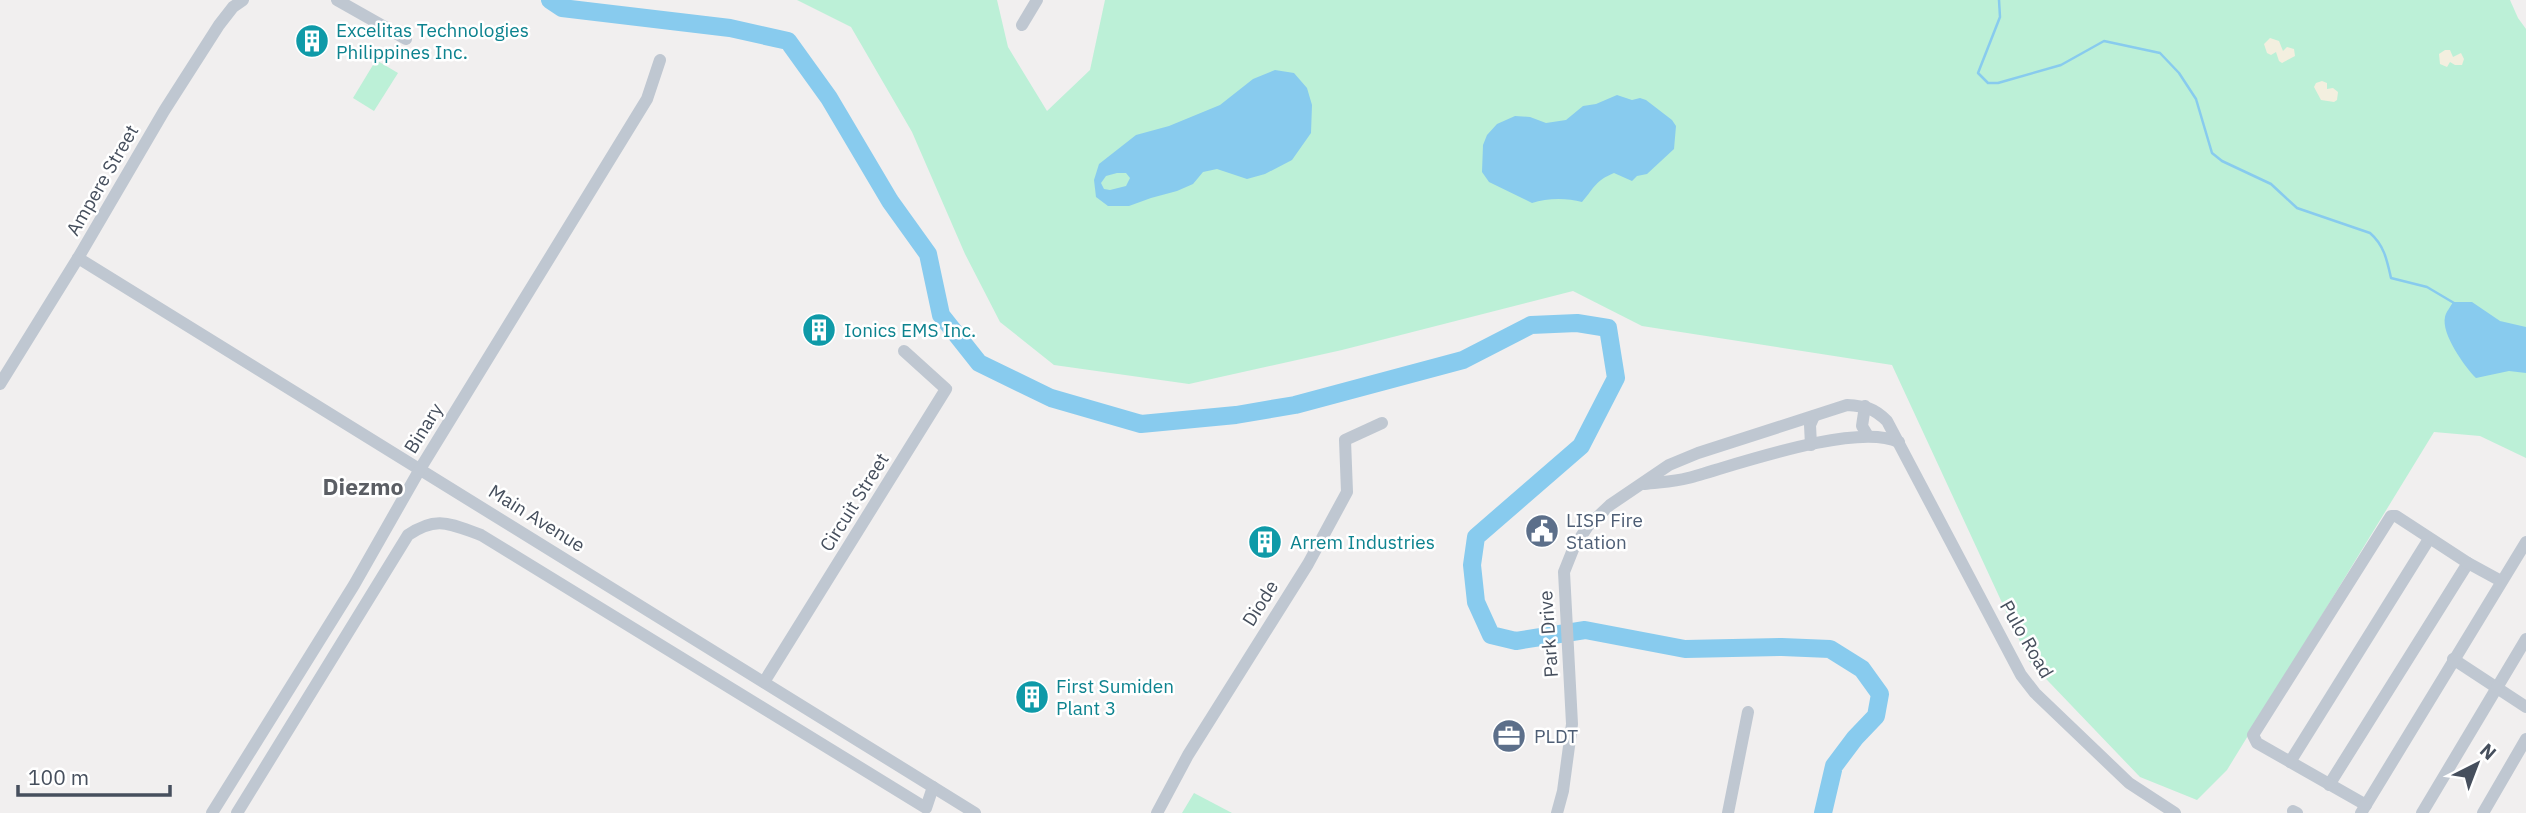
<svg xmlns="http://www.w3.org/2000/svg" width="2526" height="813" viewBox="0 0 2526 813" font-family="'IBM Plex Sans',sans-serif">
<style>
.green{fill:#bcf0d7}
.sand{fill:#f3efdf}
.water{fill:#88cbee;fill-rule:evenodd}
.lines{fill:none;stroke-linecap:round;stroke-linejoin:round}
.stream{stroke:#88cbee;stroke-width:2.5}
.river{stroke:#88cbee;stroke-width:18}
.minor{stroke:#bfc7d1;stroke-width:12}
.labels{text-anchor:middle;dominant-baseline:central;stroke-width:5;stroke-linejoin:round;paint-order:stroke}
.culture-label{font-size:19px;fill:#0d838f;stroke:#fff;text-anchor:start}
.street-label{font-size:19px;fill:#464f5d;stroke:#fff}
.service-label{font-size:19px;fill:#4e5e75;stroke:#fff;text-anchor:start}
.quarter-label{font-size:23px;font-weight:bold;fill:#5b5e64;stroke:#fff}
</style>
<rect width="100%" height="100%" fill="#f1efef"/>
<!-- green -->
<g class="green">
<polygon points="797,0 997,0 1008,47 1047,111 1090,70 1105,0 2510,0 2518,18 2526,29 2526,458 2480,436 2434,432 2227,770 2197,800 2140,777 2029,661 1892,365 1642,326 1573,291 1342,350 1189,384 1054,365 1000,322 965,254 912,132 851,27"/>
<polygon points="376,60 398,73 374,111 353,98"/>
<polygon points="1194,793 1232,813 1182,813"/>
</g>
<!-- sand -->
<g class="sand">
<polygon points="2270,38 2279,41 2283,51 2287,47 2294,49 2295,56 2282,63 2279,61 2276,52 2271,55 2267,53 2264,44"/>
<polygon points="2445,50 2450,50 2453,57 2461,53 2464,59 2462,65 2455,65 2450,62 2447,67 2440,64 2439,54"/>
<polygon points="2322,81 2327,83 2327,89 2333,88 2338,92 2337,100 2334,102 2321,100 2314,87 2316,83"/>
</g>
<!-- water -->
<g class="water">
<path d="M1275 70 1294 73 1307 88 1312 105 1311 133 1292 160 1265 174 1247 179 1217 169 1203 172 1193 184 1177 191 1151 198 1129 206H1108L1096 197 1094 180 1099 164 1136 135 1169 126 1220 105 1253 79ZM1117 173H1126L1130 178 1126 186 1110 190 1104 189 1101 183 1106 176Z"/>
<path d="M1617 95 1632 100 1640 98 1646 100 1672 120 1676 126 1674 149 1647 174 1637 176 1632 181 1614 173C1595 181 1595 187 1582 202 1567 198 1547 198 1532 203L1489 182 1482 172 1483 145 1487 135 1497 124 1515 116 1530 117 1546 123 1566 120 1583 106 1596 104Z"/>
<path d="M2453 302H2472L2500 321 2526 327V373L2509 371 2476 378C2465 367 2441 334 2445 317 2446 312 2451 306 2453 302Z"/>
</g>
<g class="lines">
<!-- stream -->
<path class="stream" d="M1999 0 2000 17 1978 73 1988 83H1998L2061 65 2104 41 2160 53 2179 73 2196 99 2212 153 2222 161 2271 184 2297 208 2370 233C2384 245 2387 260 2391 278L2427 287 2454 303"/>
<!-- river -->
<polyline class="river" points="550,0 562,8 730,28 788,41 829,98 890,201 928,254 941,315 979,363 1051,398 1141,424 1236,415 1295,405 1463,360 1531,325 1577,323 1608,328 1616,378 1581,446 1476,537 1472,565 1476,602 1491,635 1516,641 1585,630 1685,649 1782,647 1830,649 1862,669 1880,694 1876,716 1855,738 1834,766 1823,813"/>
<!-- minor -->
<g class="minor">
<polyline points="337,0 406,39"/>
<polyline points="1022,25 1037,0"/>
<polyline points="78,258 975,813"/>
<polyline points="0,384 78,258 164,111 219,25 233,7 243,0"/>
<polyline points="1865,406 1862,426 1868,436"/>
<polyline points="1811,445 1810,425 1814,416"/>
<path d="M1644 484C1659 482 1674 482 1688 478 1736 465 1855 422 1899 442"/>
<polyline points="2453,659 2526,707"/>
<polyline points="764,682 946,389 904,351"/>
<polyline points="2290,762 2429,539"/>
<polyline points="2329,785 2468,563"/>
<polyline points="2366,805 2257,743 2253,735 2391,516 2396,516 2468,563 2501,581"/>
<polyline points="2293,811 2297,813"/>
<polyline points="212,813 354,585 420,469 647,99 660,60"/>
<path d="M237 813 408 535C437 515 450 524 481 535L926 808 933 787"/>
<polyline points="1157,813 1188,755 1308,564 1347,492 1345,440 1382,423"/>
<path d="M1557 813 1563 791 1572 724 1564 572 1574 547 1588 526 1610 505 1669 465 1698 453 1847 405C1865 406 1874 408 1887 421L2021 675 2035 693 2129 783 2175 813"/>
<polyline points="1728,813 1748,712"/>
<polyline points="2361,813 2526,542"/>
<polyline points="2422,813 2526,639"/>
<polyline points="2483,813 2526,739"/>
</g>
</g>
<!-- icons -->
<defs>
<g id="building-disc" transform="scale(1.75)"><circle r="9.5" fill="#0f9aa8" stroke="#fff"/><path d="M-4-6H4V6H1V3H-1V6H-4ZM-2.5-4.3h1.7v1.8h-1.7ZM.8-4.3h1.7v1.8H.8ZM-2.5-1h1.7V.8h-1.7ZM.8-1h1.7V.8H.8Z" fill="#fff"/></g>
<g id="civic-disc" transform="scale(1.75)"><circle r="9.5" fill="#5c6f8a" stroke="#fff"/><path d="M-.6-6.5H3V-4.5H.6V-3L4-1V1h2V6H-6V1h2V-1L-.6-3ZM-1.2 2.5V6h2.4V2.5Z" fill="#fff"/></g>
<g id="office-disc" transform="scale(1.75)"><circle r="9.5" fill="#5c6f8a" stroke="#fff"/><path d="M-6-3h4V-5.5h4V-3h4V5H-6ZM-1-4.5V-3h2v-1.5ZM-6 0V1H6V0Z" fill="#fff"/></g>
</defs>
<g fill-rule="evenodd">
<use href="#building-disc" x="312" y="41"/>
<use href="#building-disc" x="819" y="330"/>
<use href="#civic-disc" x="1542" y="531"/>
<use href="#building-disc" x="1265" y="542"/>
<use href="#building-disc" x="1032" y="697"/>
<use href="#office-disc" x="1509" y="736"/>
</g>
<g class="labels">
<!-- culture labels -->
<g class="culture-label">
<text x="336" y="30">Excelitas Technologies<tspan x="336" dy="22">Philippines Inc.</tspan></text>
<text x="844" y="330">Ionics EMS Inc.</text>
<text x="1290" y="542">Arrem Industries</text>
<text x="1056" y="686">First Sumiden<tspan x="1056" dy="22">Plant 3</tspan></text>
</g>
<!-- street labels -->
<g class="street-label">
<text transform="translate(102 180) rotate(-60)">Ampere Street</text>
<text transform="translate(423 428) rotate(-58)">Binary</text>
<text transform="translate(854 502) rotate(-58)">Circuit Street</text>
<text transform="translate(537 518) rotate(32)">Main Avenue</text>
<text transform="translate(1260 603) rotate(-58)">Diode</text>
<text transform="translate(1548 634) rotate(-94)">Park Drive</text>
<text transform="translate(2027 639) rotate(60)">Pulo Road</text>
</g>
<!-- service labels -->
<g class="service-label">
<text x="1566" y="520">LISP Fire<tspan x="1566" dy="22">Station</tspan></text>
<text x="1534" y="736">PLDT</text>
</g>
<!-- quarter labels -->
<g class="quarter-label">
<text x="363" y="486">Diezmo</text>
</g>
</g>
<!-- north arrow -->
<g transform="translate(2477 764) rotate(42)" stroke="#ffffff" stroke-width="5" paint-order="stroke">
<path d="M0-5L12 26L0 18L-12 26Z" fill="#464f5d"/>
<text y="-10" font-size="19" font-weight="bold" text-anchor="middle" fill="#464f5d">N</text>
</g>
<!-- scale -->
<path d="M18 785v10h152v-10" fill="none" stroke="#464f5d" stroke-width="3.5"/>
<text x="28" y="785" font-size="21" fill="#464f5d" stroke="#ffffff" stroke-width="5" paint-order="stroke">100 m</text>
</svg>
